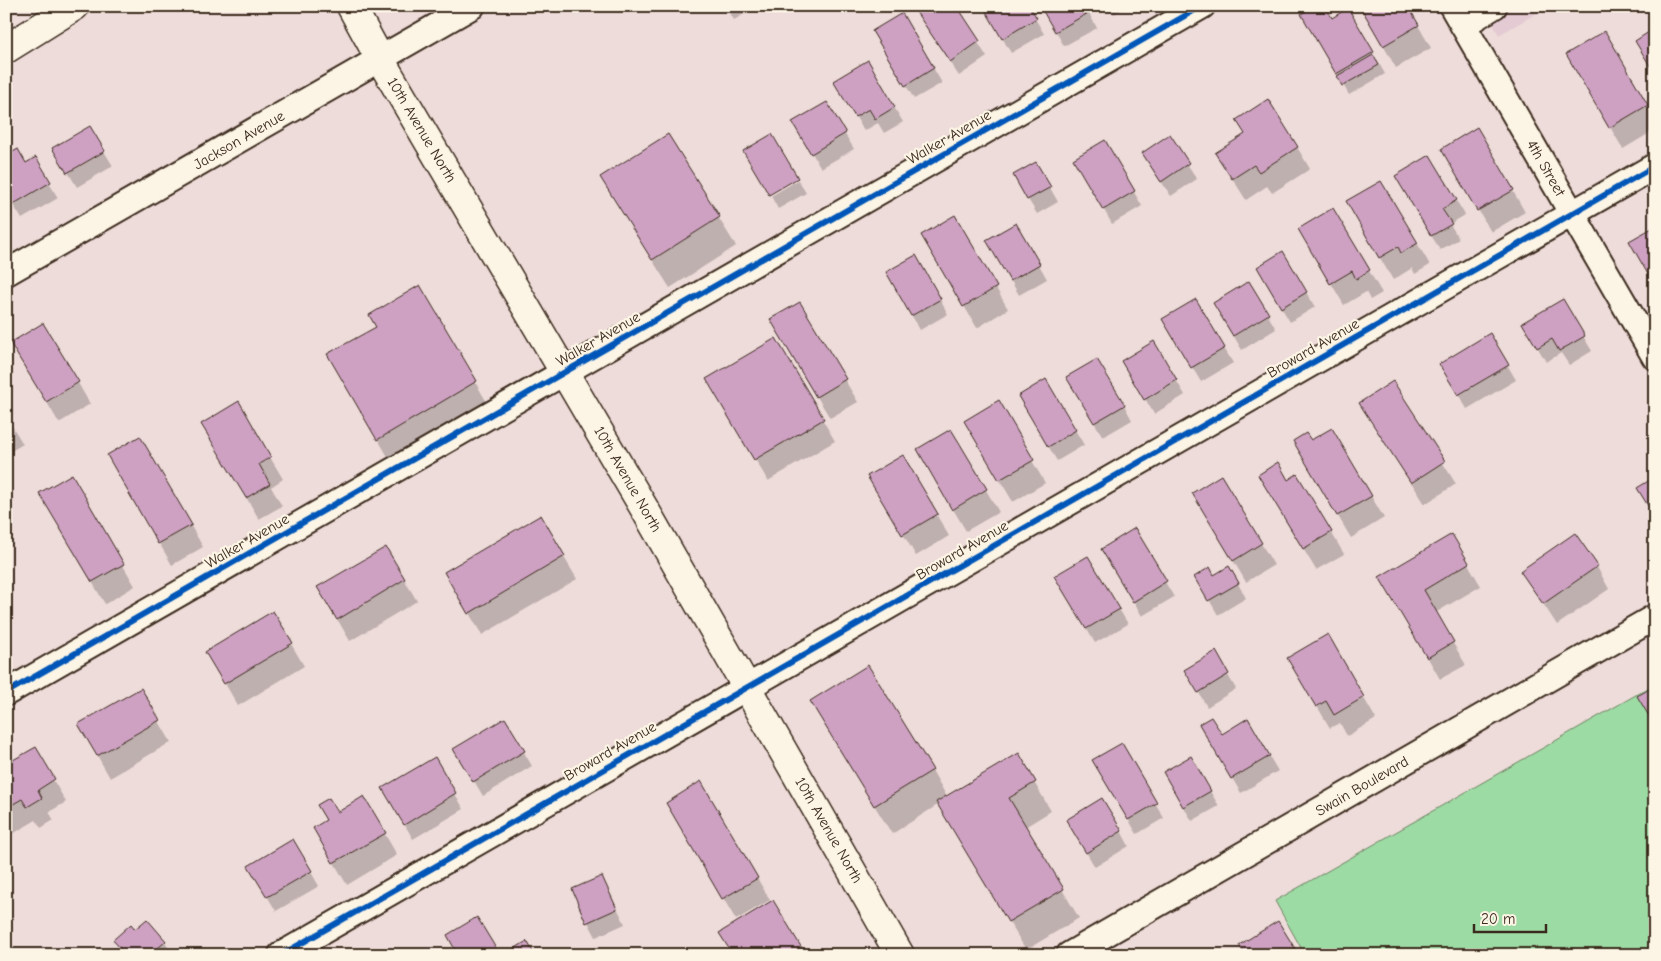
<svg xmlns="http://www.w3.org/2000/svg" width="1661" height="961" viewBox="0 0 1661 961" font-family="'Comic Neue',sans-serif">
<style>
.built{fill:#e4cad3}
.green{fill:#9ddba4;stroke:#6c8261}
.shadow{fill:#0003}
.building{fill:#cea1c2;stroke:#3b2a1e}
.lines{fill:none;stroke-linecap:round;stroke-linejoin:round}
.minor-casing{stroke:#3b2a1e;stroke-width:29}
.tertiary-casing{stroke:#3b2a1e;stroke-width:31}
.minor{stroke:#fcf5e5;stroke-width:25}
.tertiary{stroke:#fcf5e5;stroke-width:28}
.cycleway-casing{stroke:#fcf5e5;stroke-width:9}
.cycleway{stroke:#0057b8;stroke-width:6}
.labels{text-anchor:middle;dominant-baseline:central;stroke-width:4.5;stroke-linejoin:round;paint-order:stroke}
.street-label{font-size:15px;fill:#3b2a1e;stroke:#fcf5e5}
</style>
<rect width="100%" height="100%" fill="#eedcda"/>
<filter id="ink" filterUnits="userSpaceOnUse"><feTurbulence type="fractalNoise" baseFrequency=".02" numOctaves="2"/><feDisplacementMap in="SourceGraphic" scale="10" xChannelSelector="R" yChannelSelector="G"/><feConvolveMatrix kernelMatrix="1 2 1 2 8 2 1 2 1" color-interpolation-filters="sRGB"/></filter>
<g filter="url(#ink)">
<!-- built -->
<polygon class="built" points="1483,6 1549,6 1499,35"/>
<!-- green -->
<polygon class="green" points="1655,684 1655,955 1305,955 1275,901"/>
<!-- shadow -->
<g class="shadow">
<polygon points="726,6 758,6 734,20"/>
<polygon points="955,6 987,57 959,76 924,24"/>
<polygon points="984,6 1028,6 1044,34 1011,53"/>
<polygon points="1042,6 1085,6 1097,28 1064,46"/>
<polygon points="1109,6 1128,6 1114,14"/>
<polygon points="1361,6 1407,6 1431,48 1396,68"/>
<polygon points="1348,10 1385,74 1349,95 1302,14 1332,19"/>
<polygon points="902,15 942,83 914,99 874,31"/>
<polygon points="1604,33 1655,119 1655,130 1623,149 1567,54"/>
<polygon points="867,62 903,122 884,133 878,123 864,131 835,81"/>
<polygon points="826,103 854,149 821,168 794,123"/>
<polygon points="90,128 113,166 77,187 54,149"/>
<polygon points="1477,129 1525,212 1491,232 1443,149"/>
<polygon points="668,136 736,246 670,288 618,206"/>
<polygon points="1169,136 1197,179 1171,196 1152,168"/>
<polygon points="1105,142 1142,206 1112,224 1075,159"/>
<polygon points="1297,147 1310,169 1272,193 1267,186 1246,200 1217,154"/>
<polygon points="1430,157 1465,215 1450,224 1459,239 1440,250 1396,177"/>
<polygon points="35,159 58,198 22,219 6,193 25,165"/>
<polygon points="1036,163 1058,202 1037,214 1014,176"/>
<polygon points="798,180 806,193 778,209 771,196"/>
<polygon points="1381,182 1430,265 1415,274 1412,268 1393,280 1347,202"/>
<polygon points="1333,210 1382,293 1370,300 1366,292 1344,305 1299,229"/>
<polygon points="955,217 1008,309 977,328 923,236"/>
<polygon points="6,219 10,225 6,228"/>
<polygon points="1016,224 1047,279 1019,295 988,241"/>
<polygon points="1653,228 1655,231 1655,283 1630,242"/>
<polygon points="1282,253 1315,307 1290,322 1258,268"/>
<polygon points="916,257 948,314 920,330 888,273"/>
<polygon points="1249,283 1276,329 1242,350 1223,318"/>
<polygon points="420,287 492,411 394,467 329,355 377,327"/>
<polygon points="1562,301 1592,351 1569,365 1561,353 1546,362 1524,324"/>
<polygon points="799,304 858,402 830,418 784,342"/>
<polygon points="1164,320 1224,348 1233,363 1201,382"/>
<polygon points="1490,335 1516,380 1467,409 1441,364"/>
<polygon points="776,340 835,441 768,481 708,380"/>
<polygon points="1154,343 1185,395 1154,414 1123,361"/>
<polygon points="25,365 78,383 90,404 59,423"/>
<polygon points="1046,381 1084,445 1057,461 1019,396"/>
<polygon points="1393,383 1456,484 1425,504 1361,403"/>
<polygon points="1076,392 1124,405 1132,420 1103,437"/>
<polygon points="998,402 1045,483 1013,502 965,421"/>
<polygon points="238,403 283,479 271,487 282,506 259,519 203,424"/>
<polygon points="6,416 23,444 6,454"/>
<polygon points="951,431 999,512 966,531 918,450"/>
<polygon points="140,438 203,547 172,565 108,456"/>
<polygon points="1294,442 1311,442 1371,496 1384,518 1351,538"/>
<polygon points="902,457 949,536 916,556 869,476"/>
<polygon points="71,476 135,586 105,604 41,494"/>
<polygon points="1221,477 1274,565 1246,582 1206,515"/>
<polygon points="1288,481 1331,532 1344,554 1316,570 1272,497"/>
<polygon points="540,517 577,579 482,635 445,573"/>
<polygon points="1134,530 1174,597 1142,616 1111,564"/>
<polygon points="1451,535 1481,586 1435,613 1466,665 1440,679 1381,577"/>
<polygon points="386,548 417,601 350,641 319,588"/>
<polygon points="1597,567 1609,589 1557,625 1522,571"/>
<polygon points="1229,568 1246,598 1218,615 1196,577 1214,576"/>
<polygon points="1056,577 1119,609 1128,624 1095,643"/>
<polygon points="273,613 304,666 238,706 207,652"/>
<polygon points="1328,636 1376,719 1347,736 1340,723 1330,728 1289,659"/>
<polygon points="6,646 12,657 6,661"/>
<polygon points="1215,653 1236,689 1207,707 1186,670"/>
<polygon points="140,689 171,742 110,778 80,725"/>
<polygon points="505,720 532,766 483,796 455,749"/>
<polygon points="1248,720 1278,771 1241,793 1200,725 1221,736"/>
<polygon points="828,730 932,770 947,797 1018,755 1051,811 1025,827 1079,918 1026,950 939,804 892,834"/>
<polygon points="1121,745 1164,818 1137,834 1094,761"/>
<polygon points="35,749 66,802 49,812 54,820 41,828 36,820 6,838 6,766"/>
<polygon points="1190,758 1219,806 1192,821 1164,773"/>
<polygon points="434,759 464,809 413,839 384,789"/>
<polygon points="701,783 770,900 736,920 667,803"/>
<polygon points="364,798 397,855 347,885 314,828"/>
<polygon points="1121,831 1129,846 1095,867 1076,835"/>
<polygon points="293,841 319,886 276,911 250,867"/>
<polygon points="602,877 625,924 596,937 588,922"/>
<polygon points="147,920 165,942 172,955 123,955 115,940 135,931"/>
</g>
<!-- building -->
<g class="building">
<polygon points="918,6 957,6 980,41 950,62 914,9"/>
<polygon points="983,6 1029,6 1037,18 1002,39"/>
<polygon points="1040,6 1086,6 1090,12 1055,32"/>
<polygon points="1314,6 1325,6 1332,18 1348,8 1374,52 1336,74 1301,14"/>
<polygon points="1360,6 1408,6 1419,25 1383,46"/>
<polygon points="902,13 934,68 905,86 872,31"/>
<polygon points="1655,28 1655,74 1635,41"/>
<polygon points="1605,31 1648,105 1609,128 1566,54"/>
<polygon points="1373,55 1379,65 1342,86 1337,76"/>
<polygon points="868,60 895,107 875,119 869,109 855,117 833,81"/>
<polygon points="1268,99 1298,147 1259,172 1254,165 1232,179 1215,153 1245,134 1236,120"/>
<polygon points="827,102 846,133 811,154 792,122"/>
<polygon points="90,126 105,151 67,173 52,148"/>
<polygon points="1477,127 1514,190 1477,211 1441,149"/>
<polygon points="668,134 720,217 652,260 600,177"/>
<polygon points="772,134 798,178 769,195 743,151"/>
<polygon points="1170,134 1189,163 1161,182 1142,153"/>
<polygon points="1105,140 1135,191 1103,210 1073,159"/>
<polygon points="18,149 26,163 36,157 51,182 12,205 6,195 6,156"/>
<polygon points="1430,155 1457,200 1442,209 1452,224 1431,236 1395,176"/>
<polygon points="1036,162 1051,187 1027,200 1013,175"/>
<polygon points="1381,181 1418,243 1401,253 1398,247 1379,258 1346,201"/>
<polygon points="1333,208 1370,270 1356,279 1352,271 1330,284 1298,229"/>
<polygon points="955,215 997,287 963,307 921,235"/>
<polygon points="1016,223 1040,264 1010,281 986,240"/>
<polygon points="1654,227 1655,282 1653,283 1629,241"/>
<polygon points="1283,251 1307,292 1281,308 1257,267"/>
<polygon points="916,255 941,299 911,316 886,272"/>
<polygon points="1249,281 1269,314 1233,336 1213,303"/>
<polygon points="420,285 477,381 377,440 327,354 376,327 369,315"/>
<polygon points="1196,299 1225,348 1191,368 1162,319"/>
<polygon points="1563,299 1585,336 1559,351 1552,339 1537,348 1522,323"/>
<polygon points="800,302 846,379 816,397 770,319"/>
<polygon points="43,323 79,382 46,402 10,343"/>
<polygon points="1490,333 1509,365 1458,395 1439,364"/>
<polygon points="776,338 824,419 754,460 706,379"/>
<polygon points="1154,341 1177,380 1144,400 1121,361"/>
<polygon points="1097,359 1125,405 1094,423 1066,377"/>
<polygon points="1046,379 1076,430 1048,447 1018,396"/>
<polygon points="1393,381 1445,461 1411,483 1359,403"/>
<polygon points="999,400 1034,460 999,480 964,421"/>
<polygon points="239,401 271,457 259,464 270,484 246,498 201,424"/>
<polygon points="6,413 11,422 6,425"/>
<polygon points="1332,428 1372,496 1337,516 1293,441 1306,433 1311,440"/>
<polygon points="951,429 987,489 952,510 917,449"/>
<polygon points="140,436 192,525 158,544 107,455"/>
<polygon points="903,455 938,514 902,535 867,476"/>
<polygon points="1278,462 1288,480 1297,474 1332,532 1303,549 1258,475"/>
<polygon points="72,474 124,564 92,582 39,493"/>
<polygon points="1221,475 1262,543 1233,561 1192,493"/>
<polygon points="1655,477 1655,517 1637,488"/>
<polygon points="541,515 565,556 468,614 444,572"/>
<polygon points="1135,528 1167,581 1133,602 1101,549"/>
<polygon points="1575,533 1598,566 1543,604 1520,571"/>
<polygon points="1452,534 1469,563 1424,590 1454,642 1427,658 1379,577"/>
<polygon points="386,547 405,579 337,620 317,587"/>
<polygon points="1088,556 1120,609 1086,629 1054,576"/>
<polygon points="1229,566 1239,583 1208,601 1194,577 1210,567 1214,575"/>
<polygon points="273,611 293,643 224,684 205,652"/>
<polygon points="1328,634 1364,697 1334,715 1326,701 1316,707 1287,658"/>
<polygon points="1216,651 1229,674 1198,693 1184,670"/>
<polygon points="868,665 933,770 874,806 810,701"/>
<polygon points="1655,686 1655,726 1637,696"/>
<polygon points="141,688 160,720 97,756 78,724"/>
<polygon points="1211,717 1222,734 1248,718 1270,756 1231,779 1199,724"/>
<polygon points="505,718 525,751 473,782 453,749"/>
<polygon points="1122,743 1157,803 1128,820 1092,760"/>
<polygon points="36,747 55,779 38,790 42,798 27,807 22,799 6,808 6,764"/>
<polygon points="1019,753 1036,782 1009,798 1064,889 1008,922 936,802"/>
<polygon points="1191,756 1211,791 1183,807 1163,772"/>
<polygon points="435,757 456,793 404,825 382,788"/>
<polygon points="701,781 758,878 722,899 666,803"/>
<polygon points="364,796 386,833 333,863 313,828 326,820 317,805 329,798 338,812"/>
<polygon points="1102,798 1122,831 1086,853 1066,820"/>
<polygon points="293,839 312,871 267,897 248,866"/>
<polygon points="602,876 617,909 586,923 572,889"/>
<polygon points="773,900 806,955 733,955 719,933"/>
<polygon points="477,917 500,955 458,955 447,935"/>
<polygon points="147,919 166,941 150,955 126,955 113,940 131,924 135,929"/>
<polygon points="1278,921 1299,955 1245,955 1239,945"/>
<polygon points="527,941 535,955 504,955"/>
</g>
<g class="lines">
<!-- minor casing -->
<g class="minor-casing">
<g id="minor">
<polyline points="1452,6 1655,357"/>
<polyline points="1463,25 1494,6"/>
<polyline points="6,273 472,6"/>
<polyline points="6,693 1202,6"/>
<polyline points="281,955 1655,166"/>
<polyline points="1069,955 1655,617"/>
</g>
</g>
<!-- tertiary casing -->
<g class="tertiary-casing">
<g id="tertiary">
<polyline points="351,6 380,59 644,508 900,955"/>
<polyline points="6,49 75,6"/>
</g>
</g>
<!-- minor -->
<use href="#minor" class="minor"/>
<!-- tertiary -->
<use href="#tertiary" class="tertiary"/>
<!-- cycleway casing -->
<g class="cycleway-casing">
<g id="cycleway">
<polyline points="6,693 1202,6"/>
<polyline points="281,955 1655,166"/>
</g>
</g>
<!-- cycleway -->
<use href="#cycleway" class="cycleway"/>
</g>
</g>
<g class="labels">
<!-- street labels -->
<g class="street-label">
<text transform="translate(422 130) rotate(59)">10th Avenue North</text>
<text transform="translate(949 137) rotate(-30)">Walker Avenue</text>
<text transform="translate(239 140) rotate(-30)">Jackson Avenue</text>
<text transform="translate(1546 168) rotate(60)">4th Street</text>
<text transform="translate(598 339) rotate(-30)">Walker Avenue</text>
<text transform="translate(1313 348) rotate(-30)">Broward Avenue</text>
<text transform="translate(628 479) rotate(60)">10th Avenue North</text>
<text transform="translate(247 541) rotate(-30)">Walker Avenue</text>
<text transform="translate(962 550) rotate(-30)">Broward Avenue</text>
<text transform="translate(610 751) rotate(-30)">Broward Avenue</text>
<text transform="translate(1362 786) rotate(-30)">Swain Boulevard</text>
<text transform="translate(829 830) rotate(60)">10th Avenue North</text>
</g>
</g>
<!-- margin -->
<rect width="1661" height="961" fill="none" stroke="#fcf5e5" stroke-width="25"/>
<rect x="12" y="12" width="1636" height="936" fill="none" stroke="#3b2a1e" stroke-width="2" filter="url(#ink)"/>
<!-- scale -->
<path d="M1474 924v8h72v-8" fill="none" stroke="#3b2a1e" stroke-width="2.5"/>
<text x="1481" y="924" font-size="15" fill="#3b2a1e" stroke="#fcf5e5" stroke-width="4" paint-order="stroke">20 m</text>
</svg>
